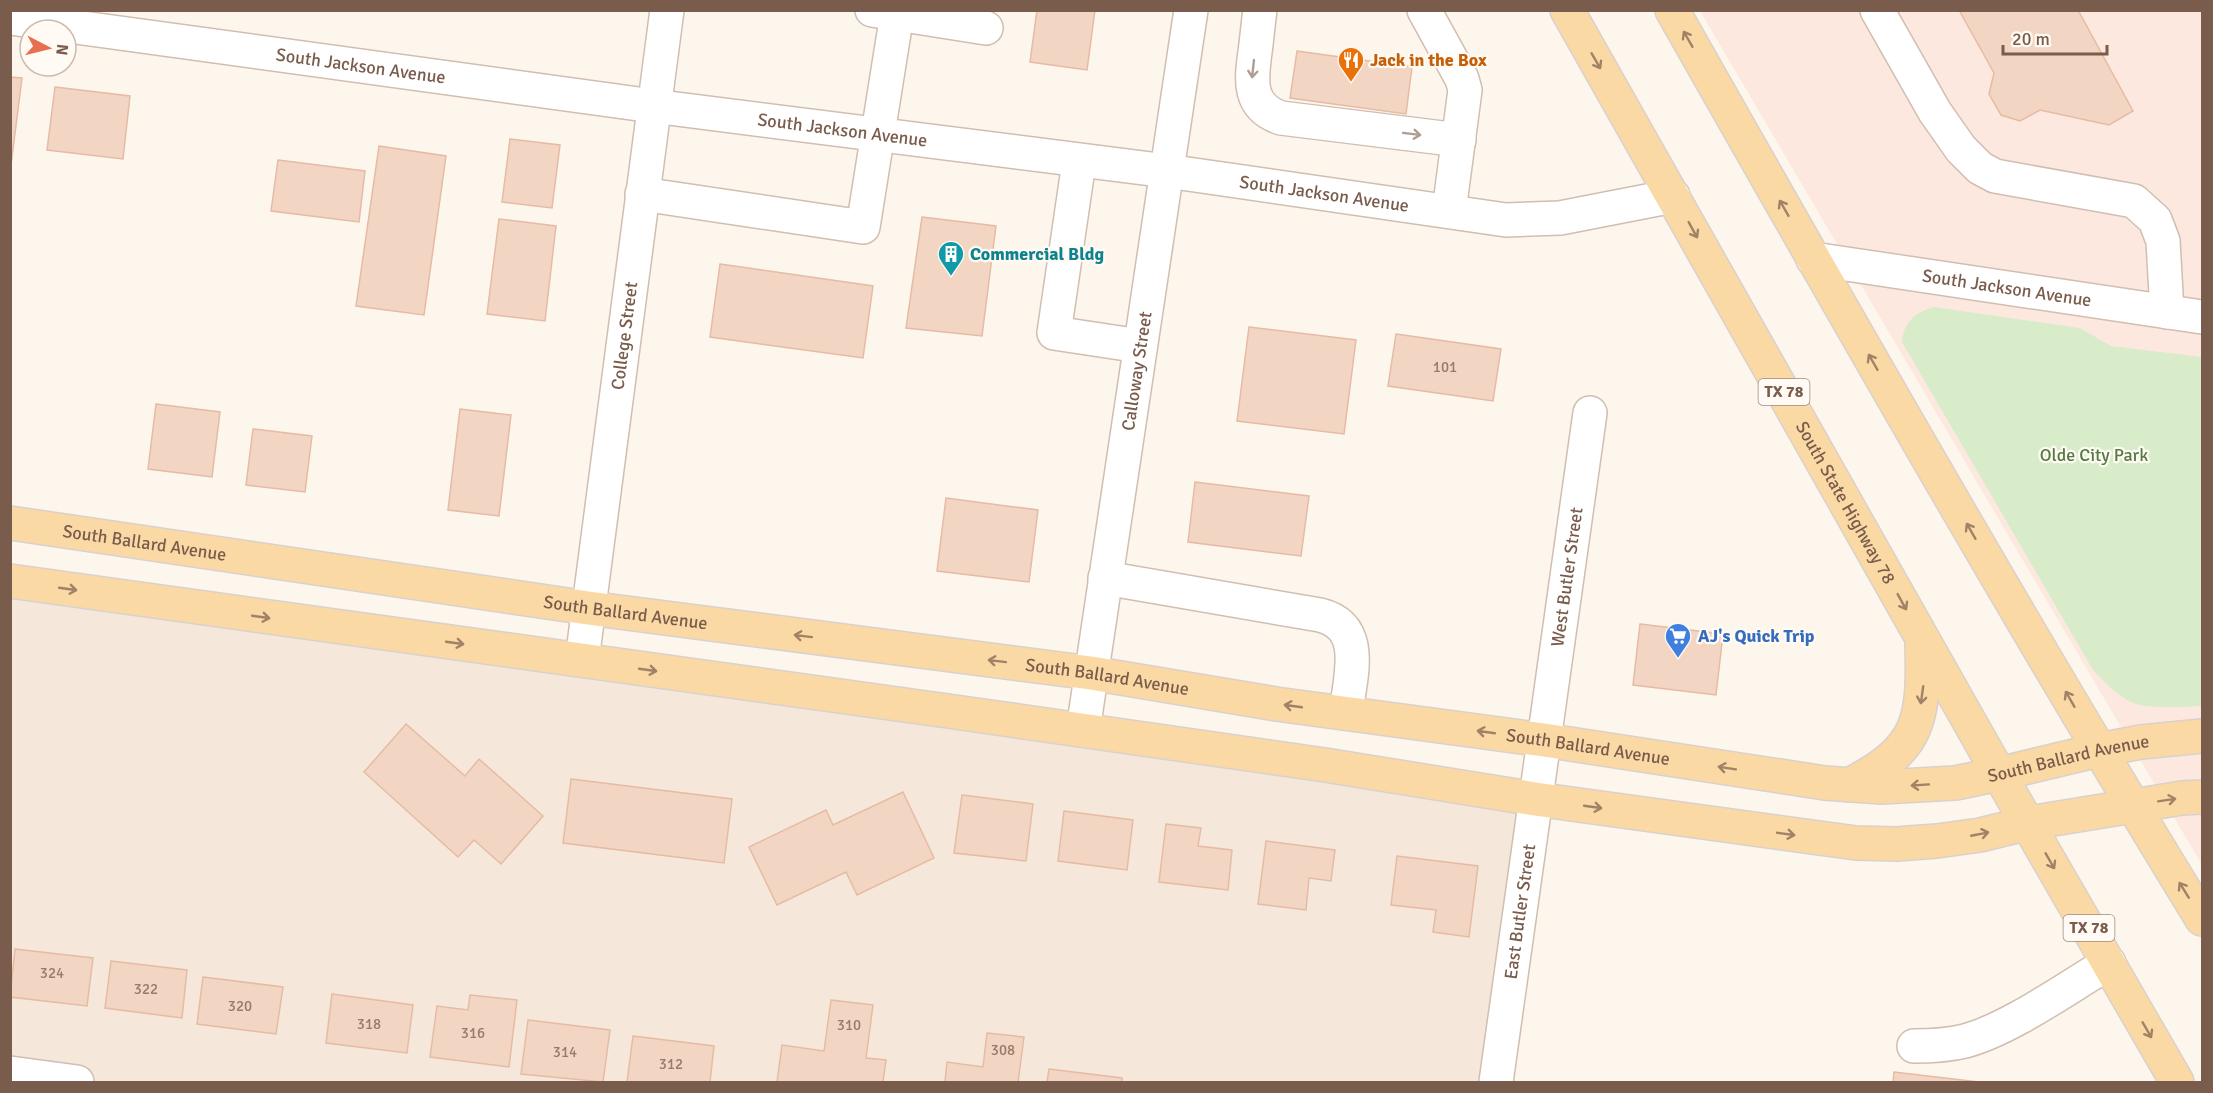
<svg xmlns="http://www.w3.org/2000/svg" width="2213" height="1093" viewBox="0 0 2213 1093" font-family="Signika,sans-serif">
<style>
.residential{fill:#f5e8da}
.commercial{fill:#fde8e0}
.green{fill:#d8ecc9}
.building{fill:#f3d5c3;stroke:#e6bba3;stroke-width:1.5}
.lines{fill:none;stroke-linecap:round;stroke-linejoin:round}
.minor-casing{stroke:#d1beb0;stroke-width:36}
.major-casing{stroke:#dad1cd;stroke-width:36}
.minor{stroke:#fff;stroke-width:33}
.major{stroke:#fbd9a5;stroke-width:33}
.oneway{stroke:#a18267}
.oneway2{stroke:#af9d94}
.labels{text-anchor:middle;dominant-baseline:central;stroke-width:4.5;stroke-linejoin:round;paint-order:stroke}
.number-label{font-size:15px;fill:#987a6a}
.shield{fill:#fffaf3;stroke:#a28b7f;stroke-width:1.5}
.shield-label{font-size:16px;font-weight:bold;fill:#7a5c4d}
.food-label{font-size:18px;font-weight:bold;fill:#c56008;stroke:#fffaf3;text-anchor:start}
.street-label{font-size:18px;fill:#7a5c4d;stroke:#fffaf3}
.culture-label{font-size:18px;font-weight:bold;fill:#0d838f;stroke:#fffaf3;text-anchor:start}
.park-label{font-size:18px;fill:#537a41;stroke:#fffaf3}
.shop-label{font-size:18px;font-weight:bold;fill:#366cbe;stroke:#fffaf3;text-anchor:start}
</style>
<rect width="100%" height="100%" fill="#fdf6ec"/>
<!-- residential -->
<polygon class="residential" points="11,596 1535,799 1497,1082 11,1082"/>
<!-- commercial -->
<polygon class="commercial" points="1700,11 2202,11 2202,865"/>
<!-- green -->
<path class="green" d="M1934 307 2080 328 2111 346 2202 357V706C2187 707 2146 709 2133 703 2117 696 2105 682 2093 670L1902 342C1904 322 1915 312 1934 307Z"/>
<!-- building -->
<g class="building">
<polygon points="1037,10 1095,10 1087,70 1030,62"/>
<polygon points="1959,10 2078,10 2133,111 2109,125 2040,110 2020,121 2001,115 1989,94 1994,73"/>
<polygon points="1297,51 1412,67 1406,114 1290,98"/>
<polygon points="10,77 22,78 11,165 10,165"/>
<polygon points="55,87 130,96 123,159 47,150"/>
<polygon points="510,139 560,145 552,208 502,202"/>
<polygon points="379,146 446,156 424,315 356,306"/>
<polygon points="278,160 365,171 359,222 271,211"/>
<polygon points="922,217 996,226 982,336 906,328"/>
<polygon points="499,219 556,226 545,321 487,314"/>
<polygon points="720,264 873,286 863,358 710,337"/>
<polygon points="1249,327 1356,340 1344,434 1237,421"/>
<polygon points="1396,334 1501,349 1493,401 1388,386"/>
<polygon points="156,404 220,412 212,477 148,469"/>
<polygon points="460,409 511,415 499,516 448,510"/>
<polygon points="253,429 312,436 305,492 246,485"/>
<polygon points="1195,482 1309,496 1301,556 1188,542"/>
<polygon points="946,498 1038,510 1029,582 937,571"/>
<polygon points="1640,624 1723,634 1716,695 1633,685"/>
<polygon points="406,724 465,776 479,759 543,816 501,864 474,840 458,857 364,772"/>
<polygon points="571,779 732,799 724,863 563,843"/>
<polygon points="903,792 934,858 857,895 846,872 777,905 749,847 826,810 833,825"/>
<polygon points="962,795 1033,804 1026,861 954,853"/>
<polygon points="1064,811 1133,820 1127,870 1058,861"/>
<polygon points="1166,824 1201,828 1198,846 1232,850 1228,890 1159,882"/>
<polygon points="1266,841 1335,850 1331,881 1309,878 1306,910 1258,904"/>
<polygon points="1397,856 1478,866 1469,937 1433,932 1436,910 1391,905"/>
<polygon points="15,949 93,958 87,1006 10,997"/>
<polygon points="111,961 187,970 182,1018 105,1008"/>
<polygon points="203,977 283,987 276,1034 197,1024"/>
<polygon points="332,994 413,1005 407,1053 326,1043"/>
<polygon points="470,995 517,1000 509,1067 430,1057 437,1006 468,1010"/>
<polygon points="831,1000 873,1005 866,1058 886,1060 883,1082 777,1082 782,1045 824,1051"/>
<polygon points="528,1020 610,1030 603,1082 521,1074"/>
<polygon points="987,1033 1024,1037 1018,1082 945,1082 947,1062 983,1067"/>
<polygon points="633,1036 714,1046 710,1082 627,1082"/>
<polygon points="1049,1069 1122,1078 1122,1082 1047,1082"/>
<polygon points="1894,1072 1979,1082 1893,1082"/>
</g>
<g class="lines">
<!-- minor casing -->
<g class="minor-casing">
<g id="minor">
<polyline points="872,10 986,28"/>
<path d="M1260 10C1258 24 1257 38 1255 52 1251 81 1248 107 1281 118L1459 140"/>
<polyline points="1424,10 1462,79 1465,90 1449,211"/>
<polyline points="1877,10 1935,112 1961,149 1980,168 1995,176 2134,201 2155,220 2163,241 2167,312"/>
<path id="s1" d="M10 18 653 106 1167 171 1506 220 1560 218 1673 196"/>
<polyline points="1079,162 1054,333 1140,346"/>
<polyline points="642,194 863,227 897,14"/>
<path id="s2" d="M1813 259 2202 317"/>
<path d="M1105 578 1320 615C1367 627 1350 676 1346 713"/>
<path id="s3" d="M582 660 667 10"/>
<path id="s4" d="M1083 730 1191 10"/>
<path d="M1914 1046C1931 1046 1949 1045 1965 1041 2010 1029 2068 987 2109 963"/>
<polyline points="10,1073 77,1082"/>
<path id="s5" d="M1496 1082 1590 413"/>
</g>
</g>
<!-- major casing -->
<g class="major-casing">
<g id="major">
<path id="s6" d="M1567 10 1999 774 2177 1082"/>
<path d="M1672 10C1845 315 2019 621 2202 919"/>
<path id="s7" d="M10 523 588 608 1091 673 1276 704 1544 740 1825 783 1881 787 1955 783 1999 774 2099 750 2141 742 2202 736"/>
<polyline points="10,581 948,711 1325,765 1535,799 1856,843 1896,844 1937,841 1980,835 2029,823 2182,798 2202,797"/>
<path d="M1849 785C1922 748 1924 719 1922 642"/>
</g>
</g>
<!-- minor -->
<use href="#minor" class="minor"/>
<!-- major -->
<use href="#major" class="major"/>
</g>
<!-- one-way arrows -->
<defs><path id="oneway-shaft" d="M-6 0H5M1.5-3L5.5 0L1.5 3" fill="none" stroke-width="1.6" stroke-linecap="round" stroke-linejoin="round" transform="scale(1.5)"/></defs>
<g class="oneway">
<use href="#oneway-shaft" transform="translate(1688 39) rotate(-120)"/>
<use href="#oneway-shaft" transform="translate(1596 61) rotate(60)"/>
<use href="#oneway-shaft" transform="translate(1784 208) rotate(-120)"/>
<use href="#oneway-shaft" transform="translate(1693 230) rotate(61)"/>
<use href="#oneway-shaft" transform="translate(1873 362) rotate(-120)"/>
<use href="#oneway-shaft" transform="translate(1971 531) rotate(-120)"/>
<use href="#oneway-shaft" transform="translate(68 589) rotate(8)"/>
<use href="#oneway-shaft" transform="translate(1902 602) rotate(61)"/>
<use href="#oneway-shaft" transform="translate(261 617) rotate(8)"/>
<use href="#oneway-shaft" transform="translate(803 636) rotate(-173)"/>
<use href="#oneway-shaft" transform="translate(455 643) rotate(8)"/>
<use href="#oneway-shaft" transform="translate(997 661) rotate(-173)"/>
<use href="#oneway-shaft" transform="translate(648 670) rotate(8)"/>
<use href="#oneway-shaft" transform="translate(1922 695) rotate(98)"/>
<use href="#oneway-shaft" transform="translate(2070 699) rotate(-120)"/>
<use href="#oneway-shaft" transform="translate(1293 706) rotate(-172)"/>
<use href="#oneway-shaft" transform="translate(1486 732) rotate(-172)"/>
<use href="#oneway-shaft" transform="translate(1727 768) rotate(-171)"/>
<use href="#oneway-shaft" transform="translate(1920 785) rotate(176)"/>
<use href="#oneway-shaft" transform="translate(2167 800) rotate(-9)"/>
<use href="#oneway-shaft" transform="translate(1593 807) rotate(8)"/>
<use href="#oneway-shaft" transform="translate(1786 834) rotate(8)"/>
<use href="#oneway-shaft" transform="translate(1980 834) rotate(-11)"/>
<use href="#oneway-shaft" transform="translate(2050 861) rotate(60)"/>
<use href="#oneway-shaft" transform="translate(2184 890) rotate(-122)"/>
<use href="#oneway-shaft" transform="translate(2147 1030) rotate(60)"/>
</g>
<g class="oneway2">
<use href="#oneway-shaft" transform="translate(1253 69) rotate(96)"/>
<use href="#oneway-shaft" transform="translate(1412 134) rotate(7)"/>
</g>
<!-- icons -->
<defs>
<g id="restaurant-pin" transform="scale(1.35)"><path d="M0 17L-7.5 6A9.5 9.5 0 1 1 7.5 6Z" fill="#e8710a" stroke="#fffaf3"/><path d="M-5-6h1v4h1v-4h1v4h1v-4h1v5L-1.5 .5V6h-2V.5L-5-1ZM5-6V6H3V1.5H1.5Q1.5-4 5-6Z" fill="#fff"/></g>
<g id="building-pin" transform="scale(1.35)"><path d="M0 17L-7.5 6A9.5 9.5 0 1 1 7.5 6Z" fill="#0f9aa8" stroke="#fffaf3"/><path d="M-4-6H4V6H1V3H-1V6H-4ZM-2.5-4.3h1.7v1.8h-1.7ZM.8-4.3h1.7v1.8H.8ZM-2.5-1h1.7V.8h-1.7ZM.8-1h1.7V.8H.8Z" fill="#fff"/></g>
<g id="supermarket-pin" transform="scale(1.35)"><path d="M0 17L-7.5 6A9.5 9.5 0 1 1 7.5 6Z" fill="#3f7fe0" stroke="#fffaf3"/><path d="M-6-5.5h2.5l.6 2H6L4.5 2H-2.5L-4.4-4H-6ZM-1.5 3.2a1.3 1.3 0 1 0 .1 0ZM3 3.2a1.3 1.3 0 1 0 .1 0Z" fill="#fff"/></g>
</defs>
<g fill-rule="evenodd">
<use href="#restaurant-pin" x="1351" y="60"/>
<use href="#building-pin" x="951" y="254"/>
<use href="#supermarket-pin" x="1678" y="636"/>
</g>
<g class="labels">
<!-- number labels -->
<g class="number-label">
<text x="1445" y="367">101</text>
<text x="52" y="973">324</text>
<text x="146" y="989">322</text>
<text x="240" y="1006">320</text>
<text x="369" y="1024">318</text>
<text x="849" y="1025">310</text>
<text x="473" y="1033">316</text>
<text x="1003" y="1050">308</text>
<text x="565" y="1052">314</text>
<text x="671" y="1064">312</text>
</g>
<!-- shield labels -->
<g class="shield">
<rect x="1758.5" y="379" width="51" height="26" rx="4.5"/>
<rect x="2063.5" y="915" width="51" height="26" rx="4.5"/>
</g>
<g class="shield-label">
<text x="1784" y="392">TX 78</text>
<text x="2089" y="928">TX 78</text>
</g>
<!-- food labels -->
<g class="food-label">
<text x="1370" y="60">Jack in the Box</text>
</g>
<!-- street labels -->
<g class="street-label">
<text stroke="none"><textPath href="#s1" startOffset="354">South Jackson Avenue</textPath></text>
<text stroke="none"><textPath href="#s1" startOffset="840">South Jackson Avenue</textPath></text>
<text stroke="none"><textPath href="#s1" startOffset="1326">South Jackson Avenue</textPath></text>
<text stroke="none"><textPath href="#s2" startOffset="196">South Jackson Avenue</textPath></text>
<text stroke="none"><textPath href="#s3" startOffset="327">College Street</textPath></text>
<text stroke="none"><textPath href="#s4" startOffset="363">Calloway Street</textPath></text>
<text stroke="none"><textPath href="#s6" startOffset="566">South State Highway 78</textPath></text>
<text stroke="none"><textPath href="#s7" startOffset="136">South Ballard Avenue</textPath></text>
<text stroke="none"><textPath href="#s5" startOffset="510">West Butler Street</textPath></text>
<text stroke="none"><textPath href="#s7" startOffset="622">South Ballard Avenue</textPath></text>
<text stroke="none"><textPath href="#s7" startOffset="1108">South Ballard Avenue</textPath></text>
<text stroke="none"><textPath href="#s7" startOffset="1594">South Ballard Avenue</textPath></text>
<text stroke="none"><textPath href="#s7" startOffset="2080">South Ballard Avenue</textPath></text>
<text stroke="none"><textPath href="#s5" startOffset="172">East Butler Street</textPath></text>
</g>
<!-- culture labels -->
<g class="culture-label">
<text x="970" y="254">Commercial Bldg</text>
</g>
<!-- park labels -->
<g class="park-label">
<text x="2094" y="455">Olde City Park</text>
</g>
<!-- shop labels -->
<g class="shop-label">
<text x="1698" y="636">AJ's Quick Trip</text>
</g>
</g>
<!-- border -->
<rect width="2213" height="1093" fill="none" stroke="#7a5c4d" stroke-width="24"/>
<!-- north arrow -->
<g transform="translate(48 48) rotate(97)"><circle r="28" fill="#fffaf3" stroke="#cabbb1" stroke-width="1.5"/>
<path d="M0-4.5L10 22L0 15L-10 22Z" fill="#e76f51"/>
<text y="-9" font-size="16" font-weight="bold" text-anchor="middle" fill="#7a5c4d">N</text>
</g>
<!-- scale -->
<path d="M2003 45v9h104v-9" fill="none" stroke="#7a5c4d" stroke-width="3"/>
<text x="2012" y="45" font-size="18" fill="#7a5c4d" stroke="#fffaf3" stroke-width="4.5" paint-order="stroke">20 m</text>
</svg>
